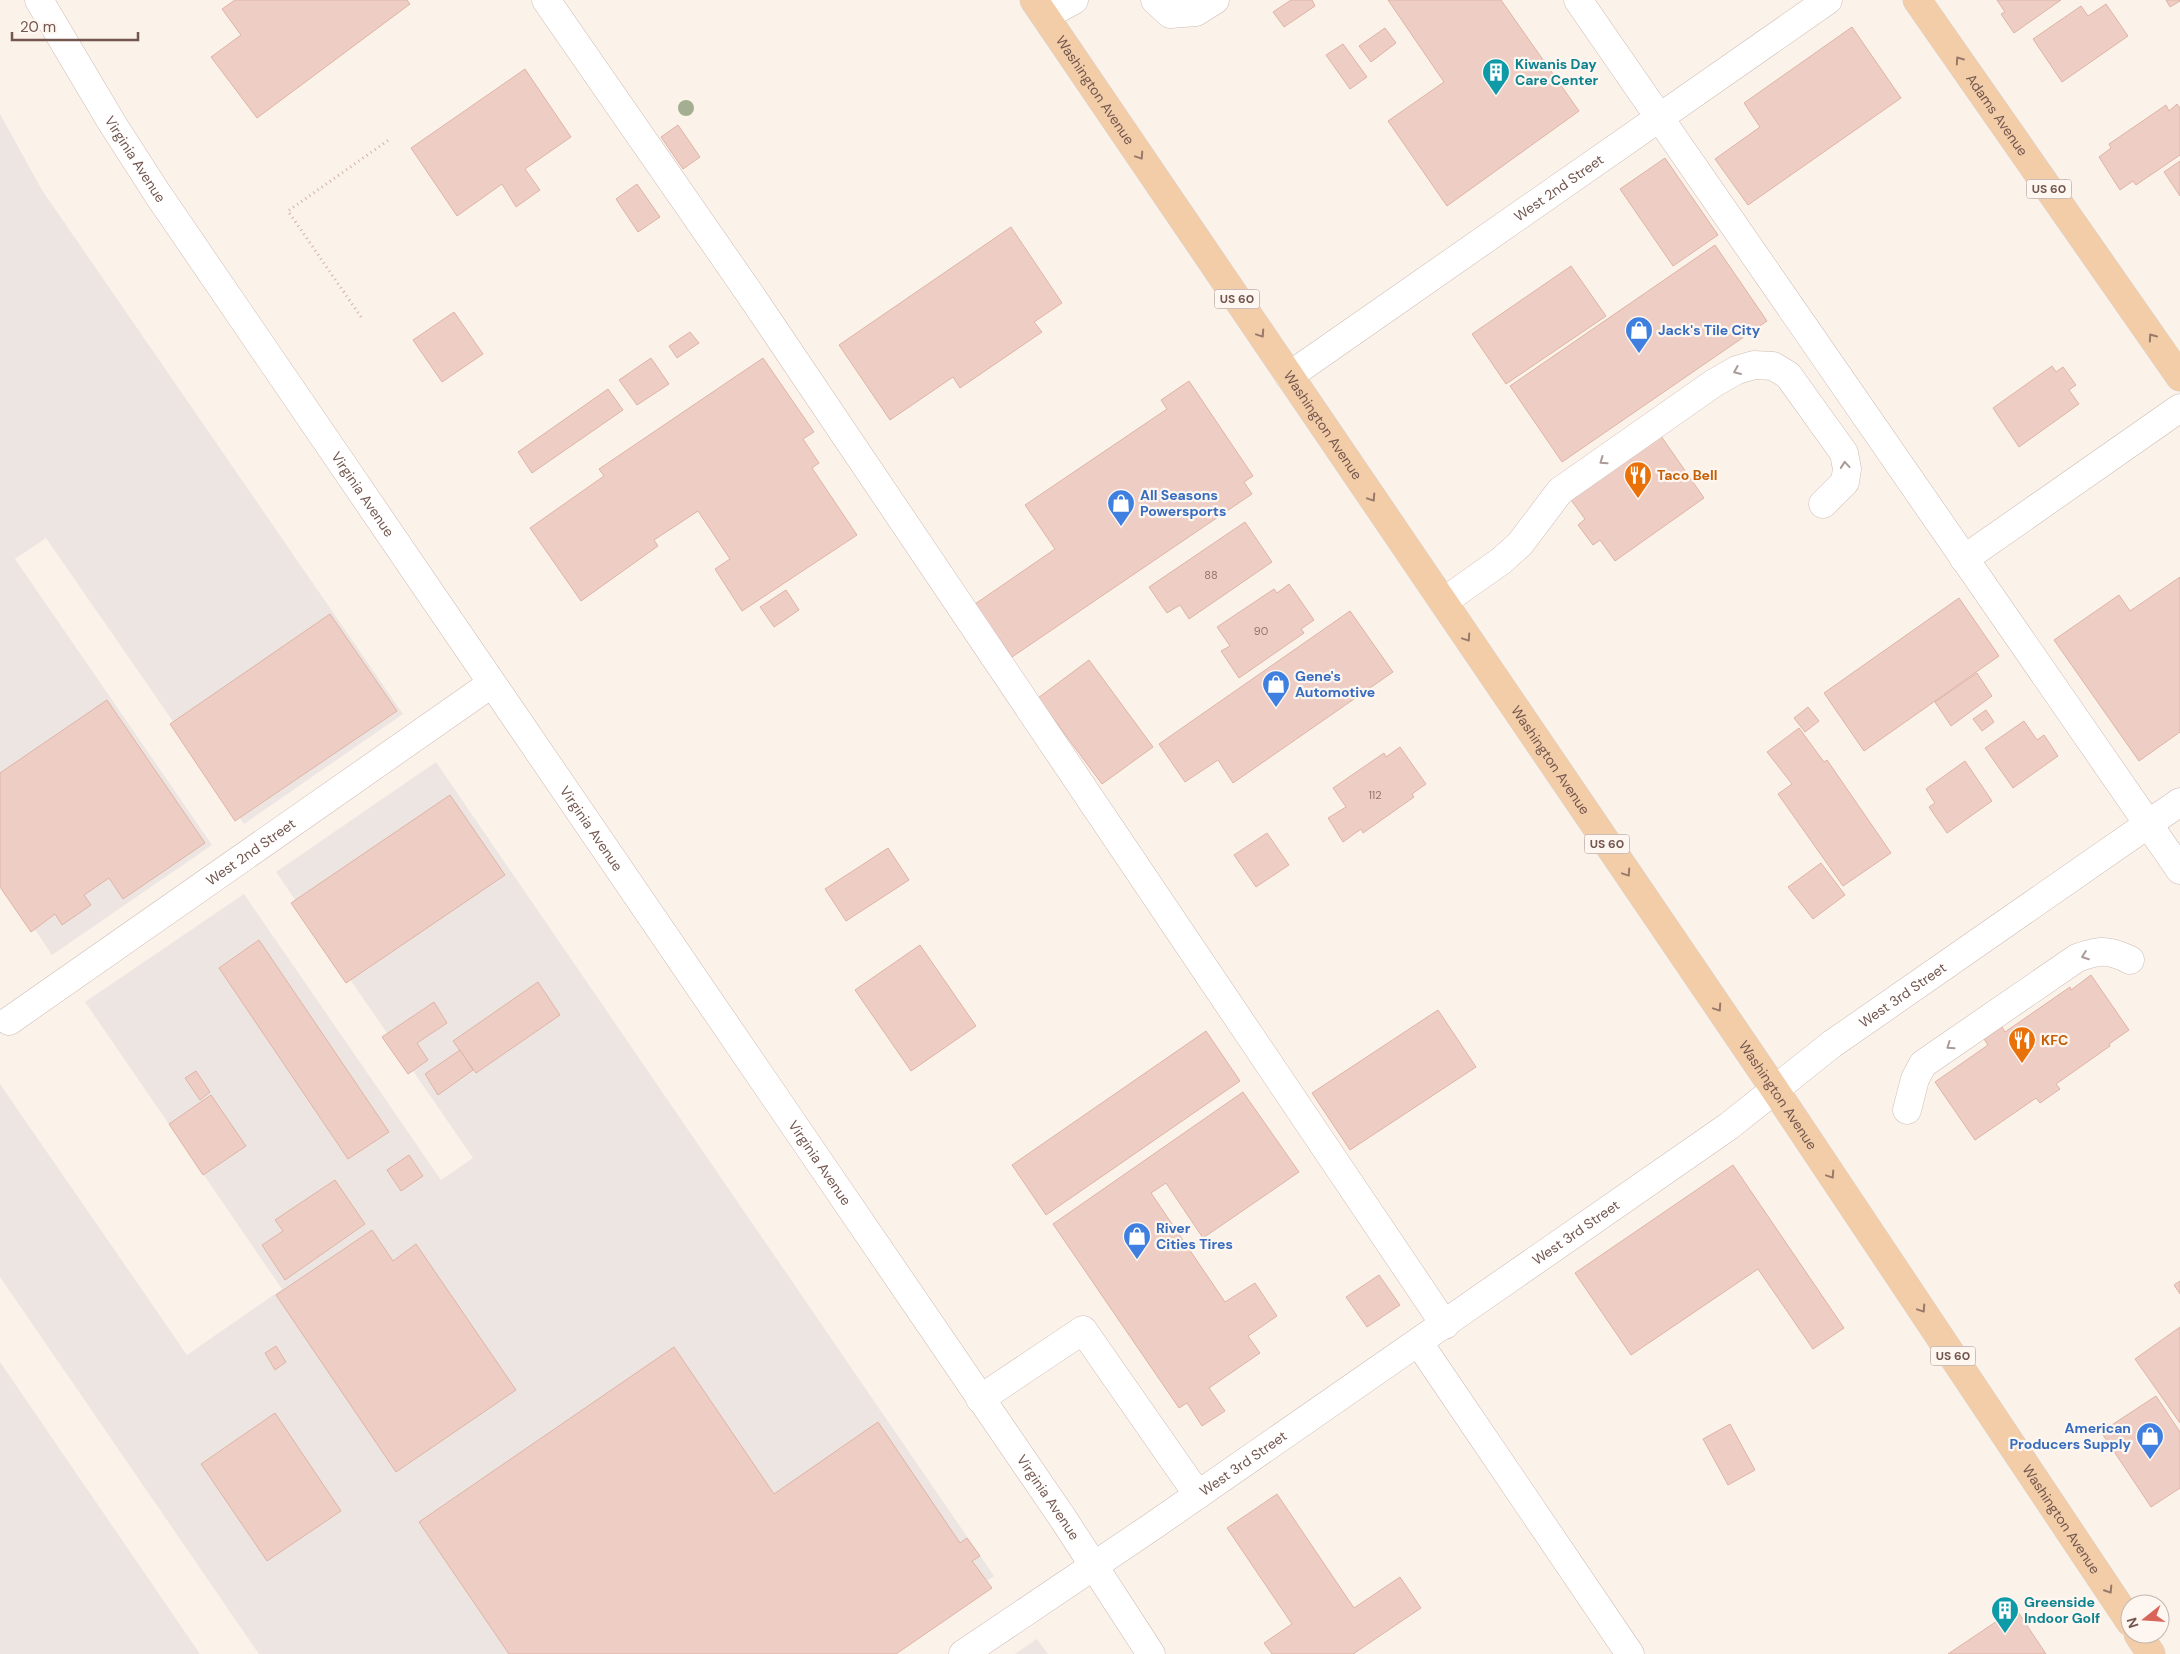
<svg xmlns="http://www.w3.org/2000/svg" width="2180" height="1654" viewBox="0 0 2180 1654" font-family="'DM Sans',sans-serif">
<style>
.industrial{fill:#ece5e2}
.building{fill:#eecec4;stroke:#dfb3a5}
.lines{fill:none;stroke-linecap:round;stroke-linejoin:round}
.minor-casing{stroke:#cebbb3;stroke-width:29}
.major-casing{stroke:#d8d0ce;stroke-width:29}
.path{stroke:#d3b1a6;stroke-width:3;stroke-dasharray:1 4;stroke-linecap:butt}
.minor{stroke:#fff;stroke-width:28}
.major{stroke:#f3cda8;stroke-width:28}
.tree{fill:#a4af91}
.oneway{stroke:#997a6a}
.oneway2{stroke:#ab9a95}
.labels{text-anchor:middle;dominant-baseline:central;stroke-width:4.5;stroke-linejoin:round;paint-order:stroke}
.number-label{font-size:11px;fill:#92756c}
.shield{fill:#fef6f0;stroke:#9d877f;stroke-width:1}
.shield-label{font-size:12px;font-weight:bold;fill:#73574f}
.culture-label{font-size:14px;font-weight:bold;fill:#0d838f;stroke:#fef6f0;text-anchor:start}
.street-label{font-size:14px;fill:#73574f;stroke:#fef6f0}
.shop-label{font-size:14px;font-weight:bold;fill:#366cbe;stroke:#fef6f0;text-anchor:start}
.food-label{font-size:14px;font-weight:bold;fill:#c56008;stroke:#fef6f0;text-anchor:start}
</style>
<rect width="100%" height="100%" fill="#fbf2ea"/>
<!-- industrial -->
<g class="industrial">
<polygon points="0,114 42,190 403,714 244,824 46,538 15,559 212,845 52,955 0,878"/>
<polygon points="436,762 994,1576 880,1654 259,1654 0,1277 0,1084 187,1355 282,1289 85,1002 244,894 441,1180 473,1158 276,872"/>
<polygon points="0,1362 200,1654 0,1654"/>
<polygon points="1037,1639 1048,1654 1015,1654"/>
</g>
<!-- building -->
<g class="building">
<polygon points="235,0 407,0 410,4 257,118 211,57 241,35 222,9"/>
<polygon points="1291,0 1312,0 1315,6 1284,27 1273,12"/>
<polygon points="1388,0 1501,0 1579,111 1447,206 1388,121 1444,82"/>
<polygon points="1997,0 2061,0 2014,33 2001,14 2005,12"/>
<polygon points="2166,0 2180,0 2180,1 2170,7"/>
<polygon points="2106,4 2128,36 2062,82 2033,39 2081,6 2088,16"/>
<polygon points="1852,27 1901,98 1748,205 1715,159 1760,127 1744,103"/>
<polygon points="1385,28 1396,43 1371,62 1359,46"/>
<polygon points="1343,44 1367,77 1350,89 1326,55"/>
<polygon points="525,69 571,137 525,169 540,190 516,207 502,184 457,216 411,148"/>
<polygon points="2177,104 2180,108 2180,155 2136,185 2133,181 2120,190 2099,157 2111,148 2109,144 2166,105 2169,111"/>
<polygon points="678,125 700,157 683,169 661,137"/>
<polygon points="1665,158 1718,235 1673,266 1620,189"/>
<polygon points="2180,161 2180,196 2164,172"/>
<polygon points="637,184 660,217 638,232 616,199"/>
<polygon points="1011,227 1062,303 1034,322 1042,332 960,388 953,377 890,420 839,345"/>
<polygon points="1715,245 1767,321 1562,462 1510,386"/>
<polygon points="1571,266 1606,316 1506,384 1472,334"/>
<polygon points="454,312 483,354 442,382 413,340"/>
<polygon points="690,332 699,343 677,358 669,346"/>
<polygon points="651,358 669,384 637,405 619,380"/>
<polygon points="763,358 814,432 803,439 819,463 812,468 857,535 742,611 715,569 730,559 698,511 654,540 658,546 581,601 530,528 604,476 599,469"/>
<polygon points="2052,366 2056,372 2063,367 2076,385 2069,390 2079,404 2019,447 1993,408"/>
<polygon points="1189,381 1253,476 1244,482 1252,494 1012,657 975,604 1055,549 1025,505 1167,409 1161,400"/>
<polygon points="608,389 623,410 532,473 518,452"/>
<polygon points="1661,436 1704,498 1615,561 1600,540 1593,545 1578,525 1585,519 1571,500"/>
<polygon points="1245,522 1272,562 1189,619 1180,605 1167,613 1149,587"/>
<polygon points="2180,577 2180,732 2139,761 2054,640 2119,595 2130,611"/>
<polygon points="1289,584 1314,620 1301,629 1304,633 1239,678 1221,651 1230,646 1217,627 1274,589 1277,593"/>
<polygon points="786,590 799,610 774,627 760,607"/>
<polygon points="1959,598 1999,656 1864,751 1824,693"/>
<polygon points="1350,611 1393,672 1233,783 1218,760 1185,782 1159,744"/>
<polygon points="330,614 397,711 235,821 170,724"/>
<polygon points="1089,660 1153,747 1102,784 1038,698"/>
<polygon points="1977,673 1992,696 1951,726 1935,702"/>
<polygon points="107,700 205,843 123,899 109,878 84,895 91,905 62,925 55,914 31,932 0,887 0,773"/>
<polygon points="1808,707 1819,721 1805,732 1794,718"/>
<polygon points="1986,710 1994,722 1982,731 1973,719"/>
<polygon points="2024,721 2037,740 2044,735 2058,756 2013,788 1985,748"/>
<polygon points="1799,728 1824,762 1827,760 1891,853 1843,886 1778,794 1792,784 1767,752"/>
<polygon points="1400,747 1426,784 1412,794 1414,797 1363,833 1361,829 1343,842 1328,818 1346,807 1333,788 1384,753 1386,757"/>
<polygon points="1965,761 1992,801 1947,833 1929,807 1935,803 1926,789"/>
<polygon points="450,795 505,875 346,983 291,903"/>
<polygon points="1267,833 1289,865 1256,887 1234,855"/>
<polygon points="888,848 909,880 846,921 825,889"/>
<polygon points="1821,863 1845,895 1813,919 1788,887"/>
<polygon points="259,940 389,1132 348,1159 219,968"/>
<polygon points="920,945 976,1026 911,1071 855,990"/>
<polygon points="2091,975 2129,1030 2109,1044 2110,1046 2056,1084 2060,1089 2040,1103 2036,1098 1975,1140 1935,1082 1988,1045 1984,1039 2002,1027 2005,1032 2070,987 2071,990"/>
<polygon points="538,982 560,1015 476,1073 453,1041"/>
<polygon points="434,1002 447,1023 417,1043 428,1060 408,1074 382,1037"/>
<polygon points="1438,1010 1476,1067 1350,1150 1312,1093"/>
<polygon points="1206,1031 1240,1081 1046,1215 1012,1165"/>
<polygon points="460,1050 473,1070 438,1095 425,1074"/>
<polygon points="196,1071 210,1092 200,1100 185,1078"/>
<polygon points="1243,1092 1299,1172 1203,1238 1166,1183 1151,1193 1225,1302 1255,1283 1277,1316 1248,1336 1260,1353 1209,1388 1225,1411 1202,1426 1187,1403 1179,1408 1053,1224"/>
<polygon points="211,1095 246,1146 203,1175 169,1124"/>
<polygon points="409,1155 423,1176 401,1191 387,1170"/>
<polygon points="1733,1165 1844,1328 1813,1349 1758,1269 1631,1355 1575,1273"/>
<polygon points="335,1180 365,1224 285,1280 262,1245 283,1231 275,1220"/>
<polygon points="372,1230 393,1261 416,1244 516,1390 396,1472 276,1295"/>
<polygon points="1379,1275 1400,1305 1367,1327 1346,1297"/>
<polygon points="2180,1281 2180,1294 2174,1285"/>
<polygon points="2180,1327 2180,1423 2135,1359"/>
<polygon points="276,1346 286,1362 275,1370 265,1353"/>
<polygon points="674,1347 774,1494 878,1422 960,1543 967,1538 980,1556 972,1561 992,1588 896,1654 509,1654 419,1522"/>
<polygon points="2156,1396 2180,1432 2180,1488 2151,1507 2101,1432"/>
<polygon points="275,1413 341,1511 267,1561 201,1464"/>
<polygon points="1730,1424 1755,1470 1728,1485 1703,1439"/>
<polygon points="1277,1494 1354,1608 1400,1577 1421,1608 1353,1654 1272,1654 1264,1643 1292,1624 1227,1528"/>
<polygon points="2016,1609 2046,1654 1948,1654 2009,1613"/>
</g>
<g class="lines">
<!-- minor casing -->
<g class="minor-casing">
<g id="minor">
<path id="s1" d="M39 0 112 123 157 193 1064 1520 1151 1654"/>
<polyline points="546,0 750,294 1445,1325"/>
<polyline points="1155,0 1170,14 1196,12 1215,0"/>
<polyline points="1578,0 2180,870"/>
<polyline points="1045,16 1074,0"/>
<path id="s2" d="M1289 376 1828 0"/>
<polyline points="1964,559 2180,408"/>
<polyline points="1443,602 1501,561 1520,544 1560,491 1714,383 1737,370 1754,365 1773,366 1788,375 1844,453 1847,469 1845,482 1823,504"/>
<path id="s3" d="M9 1021 491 684"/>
<path d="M1907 1110 1915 1079 1923 1064 2077 958C2100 950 2108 949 2130 960"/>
<polyline points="1419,1343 1630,1654"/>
<polyline points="980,1399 1083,1330 1198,1495"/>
<path id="s4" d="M963 1654 1150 1528 1729 1126 1832 1044 2180 802"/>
</g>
</g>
<!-- major casing -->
<g class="major-casing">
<g id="major">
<path id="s5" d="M1034 0 1775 1090 2130 1622"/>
<path id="s6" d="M1917 0 2180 377"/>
<polyline points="2138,1634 2151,1654"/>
</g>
</g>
<!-- path -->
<polyline class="path" points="361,317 288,211 390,139"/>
<!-- minor -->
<use href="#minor" class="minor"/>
<!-- major -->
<use href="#major" class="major"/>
</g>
<!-- trees -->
<circle class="tree" cx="686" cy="108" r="8"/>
<!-- one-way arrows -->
<defs><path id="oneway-chevron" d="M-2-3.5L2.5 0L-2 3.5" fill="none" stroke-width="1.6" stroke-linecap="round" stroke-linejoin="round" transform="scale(1.25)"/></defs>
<g class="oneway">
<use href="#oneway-chevron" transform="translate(1959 60) rotate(-125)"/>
<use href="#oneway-chevron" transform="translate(1140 156) rotate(56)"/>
<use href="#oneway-chevron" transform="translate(1261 334) rotate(56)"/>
<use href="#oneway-chevron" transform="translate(2152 337) rotate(-125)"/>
<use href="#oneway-chevron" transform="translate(1372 498) rotate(56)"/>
<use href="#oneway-chevron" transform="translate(1467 638) rotate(56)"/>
<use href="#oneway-chevron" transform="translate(1627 873) rotate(56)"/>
<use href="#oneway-chevron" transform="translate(1718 1008) rotate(56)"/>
<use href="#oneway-chevron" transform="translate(1831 1175) rotate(56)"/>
<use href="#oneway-chevron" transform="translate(1922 1309) rotate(56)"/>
<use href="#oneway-chevron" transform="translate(2109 1590) rotate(57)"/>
</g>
<g class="oneway2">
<use href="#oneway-chevron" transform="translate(1737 371) rotate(157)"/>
<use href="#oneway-chevron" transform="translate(1603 461) rotate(145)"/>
<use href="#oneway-chevron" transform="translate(1845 465) rotate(-95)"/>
<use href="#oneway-chevron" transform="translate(2085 956) rotate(160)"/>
<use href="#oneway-chevron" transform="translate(1950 1046) rotate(145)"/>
</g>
<!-- icons -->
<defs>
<g id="building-pin" transform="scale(1.4375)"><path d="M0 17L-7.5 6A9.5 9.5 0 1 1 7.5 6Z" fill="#0f9aa8" stroke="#fef6f0"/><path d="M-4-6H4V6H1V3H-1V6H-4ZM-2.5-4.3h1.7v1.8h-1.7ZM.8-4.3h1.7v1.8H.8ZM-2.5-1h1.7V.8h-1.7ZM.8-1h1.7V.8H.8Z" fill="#fff"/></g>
<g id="shop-pin" transform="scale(1.4375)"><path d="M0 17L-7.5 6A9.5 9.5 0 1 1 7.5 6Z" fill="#3f7fe0" stroke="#fef6f0"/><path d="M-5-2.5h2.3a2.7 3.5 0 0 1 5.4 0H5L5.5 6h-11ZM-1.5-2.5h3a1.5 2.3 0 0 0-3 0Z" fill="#fff"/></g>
<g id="restaurant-pin" transform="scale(1.4375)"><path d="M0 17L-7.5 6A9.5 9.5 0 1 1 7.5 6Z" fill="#e8710a" stroke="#fef6f0"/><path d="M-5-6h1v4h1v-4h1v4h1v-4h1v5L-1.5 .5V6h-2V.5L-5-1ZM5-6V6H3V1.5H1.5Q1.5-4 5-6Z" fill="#fff"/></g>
</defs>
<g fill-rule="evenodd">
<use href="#building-pin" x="1496" y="72"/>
<use href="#shop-pin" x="1639" y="330"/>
<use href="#restaurant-pin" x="1638" y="475"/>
<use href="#shop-pin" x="1121" y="503"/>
<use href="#shop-pin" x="1276" y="684"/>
<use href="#restaurant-pin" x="2022" y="1040"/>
<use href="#shop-pin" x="1137" y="1236"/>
<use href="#shop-pin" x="2150" y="1436"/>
<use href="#building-pin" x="2005" y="1610"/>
</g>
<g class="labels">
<!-- number labels -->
<g class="number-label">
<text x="1211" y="575">88</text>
<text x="1261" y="631">90</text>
<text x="1375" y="795">112</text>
</g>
<!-- shield labels -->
<g class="shield">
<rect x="2026.5" y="179.5" width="45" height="19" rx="4"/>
<rect x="1214.5" y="289.5" width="45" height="19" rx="4"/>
<rect x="1584.5" y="834.5" width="45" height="19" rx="4"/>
<rect x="1930.5" y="1346.5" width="45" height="19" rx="4"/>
</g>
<g class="shield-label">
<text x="2049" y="189">US 60</text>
<text x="1237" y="299">US 60</text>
<text x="1607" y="844">US 60</text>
<text x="1953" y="1356">US 60</text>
</g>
<!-- culture labels -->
<g class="culture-label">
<text x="1515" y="64">Kiwanis Day<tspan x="1515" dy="16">Care Center</tspan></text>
<text x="2024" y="1602">Greenside<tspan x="2024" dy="16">Indoor Golf</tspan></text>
</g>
<!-- street labels -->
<g class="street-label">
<text stroke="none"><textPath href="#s5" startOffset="109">Washington Avenue</textPath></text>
<text stroke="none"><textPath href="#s6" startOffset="140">Adams Avenue</textPath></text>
<text stroke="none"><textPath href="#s1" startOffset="186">Virginia Avenue</textPath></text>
<text stroke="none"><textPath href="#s2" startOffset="329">West 2nd Street</textPath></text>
<text stroke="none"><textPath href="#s5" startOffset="514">Washington Avenue</textPath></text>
<text stroke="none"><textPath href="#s1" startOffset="591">Virginia Avenue</textPath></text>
<text stroke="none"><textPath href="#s5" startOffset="919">Washington Avenue</textPath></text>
<text stroke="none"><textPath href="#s1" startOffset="996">Virginia Avenue</textPath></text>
<text stroke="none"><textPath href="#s3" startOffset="295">West 2nd Street</textPath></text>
<text stroke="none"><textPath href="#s4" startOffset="1148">West 3rd Street</textPath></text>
<text stroke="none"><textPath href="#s5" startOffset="1324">Washington Avenue</textPath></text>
<text stroke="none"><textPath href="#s1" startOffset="1401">Virginia Avenue</textPath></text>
<text stroke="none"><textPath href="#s4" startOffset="744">West 3rd Street</textPath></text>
<text stroke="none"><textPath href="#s4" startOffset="339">West 3rd Street</textPath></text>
<text stroke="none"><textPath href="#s1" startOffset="1806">Virginia Avenue</textPath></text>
<text stroke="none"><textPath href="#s5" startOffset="1834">Washington Avenue</textPath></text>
</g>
<!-- shop labels -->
<g class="shop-label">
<text x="1658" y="330">Jack's Tile City</text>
<text x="1140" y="495">All Seasons<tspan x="1140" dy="16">Powersports</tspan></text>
<text x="1295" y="676">Gene's<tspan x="1295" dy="16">Automotive</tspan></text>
<text x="1156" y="1228">River<tspan x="1156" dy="16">Cities Tires</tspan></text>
<text x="2131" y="1428" text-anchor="end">American<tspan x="2131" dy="16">Producers Supply</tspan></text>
</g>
<!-- food labels -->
<g class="food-label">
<text x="1657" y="475">Taco Bell</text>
<text x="2041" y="1040">KFC</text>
</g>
</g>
<!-- north arrow -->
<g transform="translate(2145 1619) rotate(253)"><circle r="24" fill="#fef6f0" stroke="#c6b6b0"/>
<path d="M0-4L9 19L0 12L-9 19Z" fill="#d9645a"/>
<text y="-8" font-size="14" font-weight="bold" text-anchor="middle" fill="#73574f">N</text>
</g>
<!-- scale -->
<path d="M12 32v8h126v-8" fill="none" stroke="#73574f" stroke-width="2.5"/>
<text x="20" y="32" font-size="15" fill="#73574f" stroke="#fef6f0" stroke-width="4" paint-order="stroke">20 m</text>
</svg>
